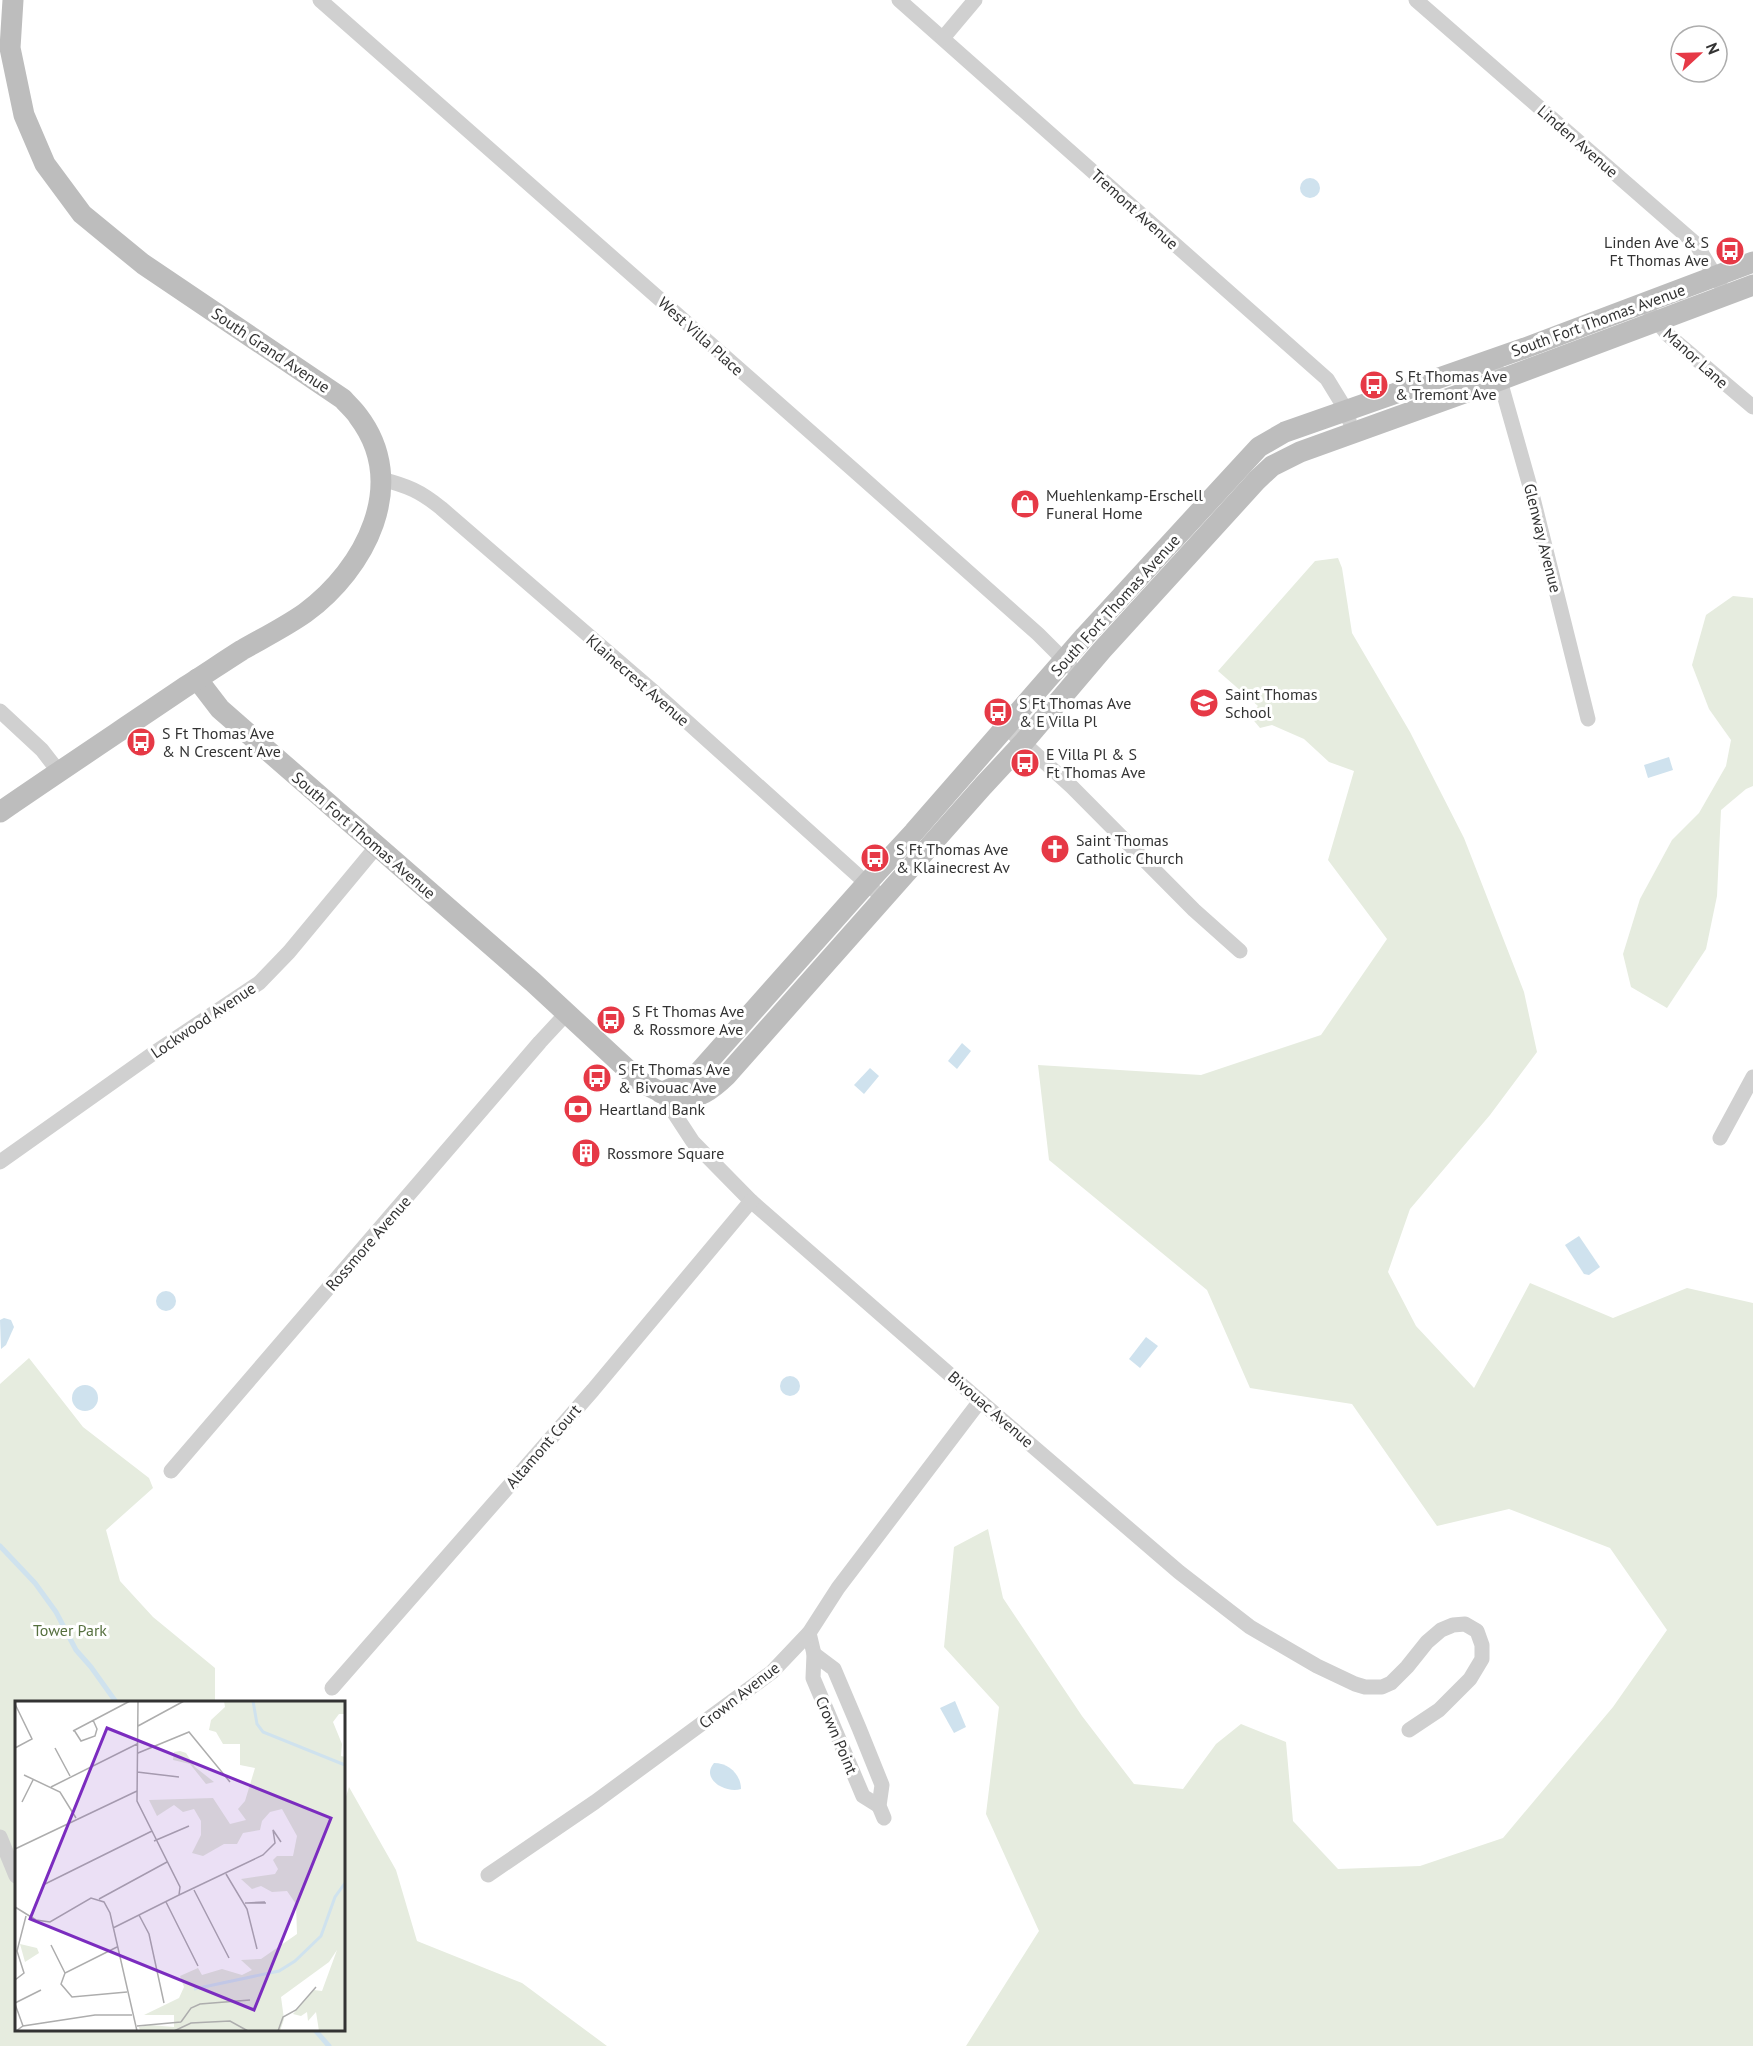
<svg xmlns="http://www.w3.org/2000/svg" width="1753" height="2046" viewBox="0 0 1753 2046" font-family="'PT Sans',sans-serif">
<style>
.green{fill:#e6ecdf}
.water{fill:#cfe2ee}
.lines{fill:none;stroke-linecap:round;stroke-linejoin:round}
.stream{stroke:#cfe2ee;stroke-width:5}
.street{stroke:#d0d0d0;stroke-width:15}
.secondary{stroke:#bdbdbd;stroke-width:21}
.labels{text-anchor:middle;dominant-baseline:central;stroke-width:6;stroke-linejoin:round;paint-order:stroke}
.street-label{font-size:16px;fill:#333;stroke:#fff}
.poi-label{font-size:16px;fill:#333;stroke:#fff;text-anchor:start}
.park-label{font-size:16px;fill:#56703f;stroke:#fff}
.inset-river{fill:none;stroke:#cfe2ee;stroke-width:3}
.inset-road{fill:none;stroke:#adadad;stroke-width:1.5}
.view{fill:#7b2cbf;fill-opacity:0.15;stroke:#7b2cbf;stroke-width:3}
.inset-edge{fill:none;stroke:#333;stroke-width:3}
</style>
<rect width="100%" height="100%" fill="#fff"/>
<!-- green -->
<g class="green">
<polygon points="1338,558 1342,568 1352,633 1410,732 1464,838 1524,992 1537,1052 1490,1115 1410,1209 1388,1272 1416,1326 1474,1388 1530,1283 1613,1318 1687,1288 1753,1303 1753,2046 966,2046 1039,1931 986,1814 999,1707 944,1647 954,1547 988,1529 1003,1598 1082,1716 1134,1784 1183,1789 1216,1744 1241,1724 1286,1742 1293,1821 1338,1869 1420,1866 1503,1838 1613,1707 1667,1630 1610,1548 1509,1509 1437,1526 1352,1404 1250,1388 1207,1290 1049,1160 1038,1065 1201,1075 1321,1035 1387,939 1328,860 1354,771 1329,762 1304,739 1272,725 1260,728 1250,716 1258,706 1218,671 1315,561"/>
<polygon points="1733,596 1753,598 1753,786 1746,789 1721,810 1717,896 1706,949 1667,1008 1631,987 1623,954 1640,899 1672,840 1699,813 1726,766 1731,740 1709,709 1692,665 1706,615"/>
<polygon points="29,1358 83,1427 149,1478 153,1488 106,1530 120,1581 153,1617 215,1668 215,1702 16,1702 16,2030 344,2030 344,1803 349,1787 396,1870 417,1941 522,1983 607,2046 0,2046 0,1384"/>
</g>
<!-- water -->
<g class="water">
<circle cx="1310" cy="188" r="10"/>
<polygon points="1669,757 1673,770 1648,778 1644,765"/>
<polygon points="962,1043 971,1051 957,1069 948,1061"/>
<polygon points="870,1068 879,1076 864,1094 854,1085"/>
<polygon points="1579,1236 1600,1267 1589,1275 1584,1274 1565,1245"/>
<circle cx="166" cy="1301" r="10"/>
<polygon points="4,1318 11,1320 14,1327 6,1345 1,1349 0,1320"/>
<polygon points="1146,1337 1158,1346 1140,1368 1129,1359"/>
<circle cx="790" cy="1386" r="10"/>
<circle cx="85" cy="1398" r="13"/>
<polygon points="955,1701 966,1727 954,1733 940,1708"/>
<path d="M714 1763C729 1763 741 1775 741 1789 726 1794 700 1779 714 1763Z"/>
</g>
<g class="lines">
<!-- stream -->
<g class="stream">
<polyline points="0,1546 35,1583 56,1612 76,1650 91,1667 116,1702"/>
<polyline points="315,2030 329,2046"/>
</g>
<!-- street -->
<g class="street">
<polyline points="320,0 857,473 1038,634 1071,667"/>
<polyline points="899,0 1327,379 1346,410 1349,420"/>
<polyline points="1416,0 1696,244 1720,284"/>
<polyline points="943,38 975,0"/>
<polyline points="1651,314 1668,335 1753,407"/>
<polyline points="1497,370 1531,490 1588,719"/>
<path d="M381 479C408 486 420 491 441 508L654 692 874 890"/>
<polyline points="0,711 42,750 59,772"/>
<polyline points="1006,727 1072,787 1194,910 1240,951"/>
<polyline points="661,1093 693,1142 751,1201 980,1401 1179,1572 1250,1627 1317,1666 1355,1684 1365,1687 1382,1687 1391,1683 1407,1667 1427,1642 1441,1630 1453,1625 1465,1624 1477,1631 1482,1645 1482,1659 1470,1679 1439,1710 1409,1730"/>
<polyline points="1720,1138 1753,1077"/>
<polyline points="0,1162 151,1055 259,983 289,952 377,846"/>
<polyline points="171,1471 540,1042 566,1014"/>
<polyline points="809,1633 814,1654 813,1678 863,1796 879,1806"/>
<polyline points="814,1654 834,1669 859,1728 882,1785 879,1806 884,1818"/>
<polyline points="332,1688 593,1390 751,1201"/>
<polyline points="0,1837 16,1876"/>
<polyline points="488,1875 595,1802 772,1672 809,1633 838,1588 980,1401"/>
</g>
<!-- secondary -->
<g class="secondary">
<path d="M197 679 220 709 533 982 641 1082C678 1102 694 1107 726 1076L983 786 1023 743 1102 650 1257 480 1272 466 1300 452 1500 380 1753 285"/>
<path d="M0 812C61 770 123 729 185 687 204 675 223 662 242 650 263 638 285 627 305 613 365 569 410 484 358 416 354 410 348 405 343 399L143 264 82 214 45 164 24 115 10 48 13 0"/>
<polyline points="661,1093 689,1080 699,1072 867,883 914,832 1085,636 1259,447 1285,432 1525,348 1753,262"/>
</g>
</g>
<!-- icons -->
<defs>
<g id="bus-disc" transform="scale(1.5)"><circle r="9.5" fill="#e63946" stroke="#fff"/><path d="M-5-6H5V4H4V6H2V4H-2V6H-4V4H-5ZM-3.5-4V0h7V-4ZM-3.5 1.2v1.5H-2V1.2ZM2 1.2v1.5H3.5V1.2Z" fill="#fff"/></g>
<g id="shop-disc" transform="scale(1.5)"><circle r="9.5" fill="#e63946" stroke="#fff"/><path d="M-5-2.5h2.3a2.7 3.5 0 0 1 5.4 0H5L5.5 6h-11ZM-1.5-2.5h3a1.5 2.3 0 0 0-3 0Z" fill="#fff"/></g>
<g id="school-disc" transform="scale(1.5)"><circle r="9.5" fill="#e63946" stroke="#fff"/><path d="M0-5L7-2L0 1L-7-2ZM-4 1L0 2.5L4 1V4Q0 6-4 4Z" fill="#fff"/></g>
<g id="church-disc" transform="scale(1.5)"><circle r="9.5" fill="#e63946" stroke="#fff"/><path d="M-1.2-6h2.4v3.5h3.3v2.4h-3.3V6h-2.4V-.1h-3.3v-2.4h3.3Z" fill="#fff"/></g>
<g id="bank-disc" transform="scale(1.5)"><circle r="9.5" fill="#e63946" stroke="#fff"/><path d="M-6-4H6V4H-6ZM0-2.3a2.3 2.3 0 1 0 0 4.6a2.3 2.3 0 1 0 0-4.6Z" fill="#fff"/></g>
<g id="building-disc" transform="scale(1.5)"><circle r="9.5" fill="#e63946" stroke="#fff"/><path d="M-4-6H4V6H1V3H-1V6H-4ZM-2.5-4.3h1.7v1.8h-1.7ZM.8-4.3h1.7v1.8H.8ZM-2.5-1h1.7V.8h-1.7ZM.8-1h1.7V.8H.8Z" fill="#fff"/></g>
</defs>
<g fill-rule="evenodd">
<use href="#bus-disc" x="1730" y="251"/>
<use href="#bus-disc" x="1374" y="385"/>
<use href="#shop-disc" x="1025" y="504"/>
<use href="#school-disc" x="1204" y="703"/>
<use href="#bus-disc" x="998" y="712"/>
<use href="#bus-disc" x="141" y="742"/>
<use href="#bus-disc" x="1025" y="763"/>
<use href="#church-disc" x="1055" y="849"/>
<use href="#bus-disc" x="875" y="858"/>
<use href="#bus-disc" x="611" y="1020"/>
<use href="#bus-disc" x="597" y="1078"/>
<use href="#bank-disc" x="578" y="1109"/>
<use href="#building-disc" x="586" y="1153"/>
</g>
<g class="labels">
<!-- street labels -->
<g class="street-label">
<text transform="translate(1578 141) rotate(41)">Linden Avenue</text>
<text transform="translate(1135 209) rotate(42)">Tremont Avenue</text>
<text transform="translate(1598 320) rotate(-20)">South Fort Thomas Avenue</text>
<text transform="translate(701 336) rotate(42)">West Villa Place</text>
<text transform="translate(271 350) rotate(34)">South Grand Avenue</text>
<text transform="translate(1696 358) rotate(42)">Manor Lane</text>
<text transform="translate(1543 538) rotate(76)">Glenway Avenue</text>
<text transform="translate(1115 605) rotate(-48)">South Fort Thomas Avenue</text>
<text transform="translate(638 680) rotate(41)">Klainecrest Avenue</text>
<text transform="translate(364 835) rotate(41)">South Fort Thomas Avenue</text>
<text transform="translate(203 1020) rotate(-34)">Lockwood Avenue</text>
<text transform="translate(368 1243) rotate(-49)">Rossmore Avenue</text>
<text transform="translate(991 1409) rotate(41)">Bivouac Avenue</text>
<text transform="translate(543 1446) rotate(-49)">Altamont Court</text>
<text transform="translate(739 1695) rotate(-38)">Crown Avenue</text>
<text transform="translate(837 1735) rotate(67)">Crown Point</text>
</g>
<!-- poi labels -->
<g class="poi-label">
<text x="1709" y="242" text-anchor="end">Linden Ave &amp; S<tspan x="1709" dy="18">Ft Thomas Ave</tspan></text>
<text x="1395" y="376">S Ft Thomas Ave<tspan x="1395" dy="18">&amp; Tremont Ave</tspan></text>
<text x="1046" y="495">Muehlenkamp-Erschell<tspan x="1046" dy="18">Funeral Home</tspan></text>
<text x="1225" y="694">Saint Thomas<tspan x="1225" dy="18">School</tspan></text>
<text x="1019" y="703">S Ft Thomas Ave<tspan x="1019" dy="18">&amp; E Villa Pl</tspan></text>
<text x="162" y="733">S Ft Thomas Ave<tspan x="162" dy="18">&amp; N Crescent Ave</tspan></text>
<text x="1046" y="754">E Villa Pl &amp; S<tspan x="1046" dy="18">Ft Thomas Ave</tspan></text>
<text x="1076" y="840">Saint Thomas<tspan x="1076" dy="18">Catholic Church</tspan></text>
<text x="896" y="849">S Ft Thomas Ave<tspan x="896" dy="18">&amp; Klainecrest Av</tspan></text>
<text x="632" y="1011">S Ft Thomas Ave<tspan x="632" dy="18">&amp; Rossmore Ave</tspan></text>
<text x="618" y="1069">S Ft Thomas Ave<tspan x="618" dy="18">&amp; Bivouac Ave</tspan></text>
<text x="599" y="1109">Heartland Bank</text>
<text x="607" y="1153">Rossmore Square</text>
</g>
<!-- park labels -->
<g class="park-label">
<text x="70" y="1630">Tower Park</text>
</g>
</g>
<!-- overview -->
<g transform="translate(15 1701)">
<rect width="330" height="330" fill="#fff"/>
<path d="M209 0H330V13H324L318 21 327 43 326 55 330 56V330H304L301 311 293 320 292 311 286 315 278 313 299 289 307 290 322 249 314 261 266 296 269 318 265 330H125L124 326 135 324 159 326V314H129L164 297 169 286 165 275 183 267 187 274 207 268 227 274 237 269 226 259 246 258 282 233 281 203 272 190 257 191 246 185 237 188 226 178 260 173 263 168 258 159 262 155H278L282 135 267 108 255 111 247 120 245 129 228 132 222 143H209L188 155 177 152 186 134V120L179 108 168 111 159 104 142 115 134 99 198 97 215 123 231 119 223 108 230 100 240 67 225 64V43H208L201 31 194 29 196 19 210 6ZM165 50 171 52 180 66 199 81 191 83 175 63 158 59 159 51ZM5 243 22 247 24 252 10 261Z" fill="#e6ecdf"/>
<path class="inset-river" d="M238 0 242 23 248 31 330 64M179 288 264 270 280 260 306 235 320 196 330 182"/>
<path class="inset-road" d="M123 0 122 100 165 186 164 194M0 3 17 38 0 47M123 25 169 0M59 29 66 40 80 35 82 28 78 19M58 30 115 0M40 47 55 75M123 52 174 31 215 81M122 71 164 76M9 74 45 91 61 117M36 86 122 43M7 101 18 79M139 140 174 125M0 148 122 90M211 173 232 208 242 248M28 184 137 130M179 189 214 257M164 194 248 154 260 142 258 129 266 141M84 198 152 161M151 201 183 265M230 202H251M232 202 250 201M0 206 21 219 35 221 76 197 89 201 95 212 122 330M124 214 134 233 149 302M98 227 164 194M36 244 50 272M102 246 50 272 46 283 57 296 112 291M0 279 9 272 2 250 11 215M0 302 26 289M0 303 8 325M166 321 176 307 185 303 235 299M122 325 166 321M1 330 8 325 80 314H117M159 330 176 322 215 320 233 330M263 330 268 316 281 309 301 286"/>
<path class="view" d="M92 27 316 117 239 309 15 218Z"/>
<rect width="330" height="330" class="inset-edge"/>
</g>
<!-- north arrow -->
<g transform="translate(1699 54) rotate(68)"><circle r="28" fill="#ffffff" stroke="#adadad" stroke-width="1.5"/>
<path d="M0-4.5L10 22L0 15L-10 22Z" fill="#e63946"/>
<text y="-9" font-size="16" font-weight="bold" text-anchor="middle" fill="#333333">N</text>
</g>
</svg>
